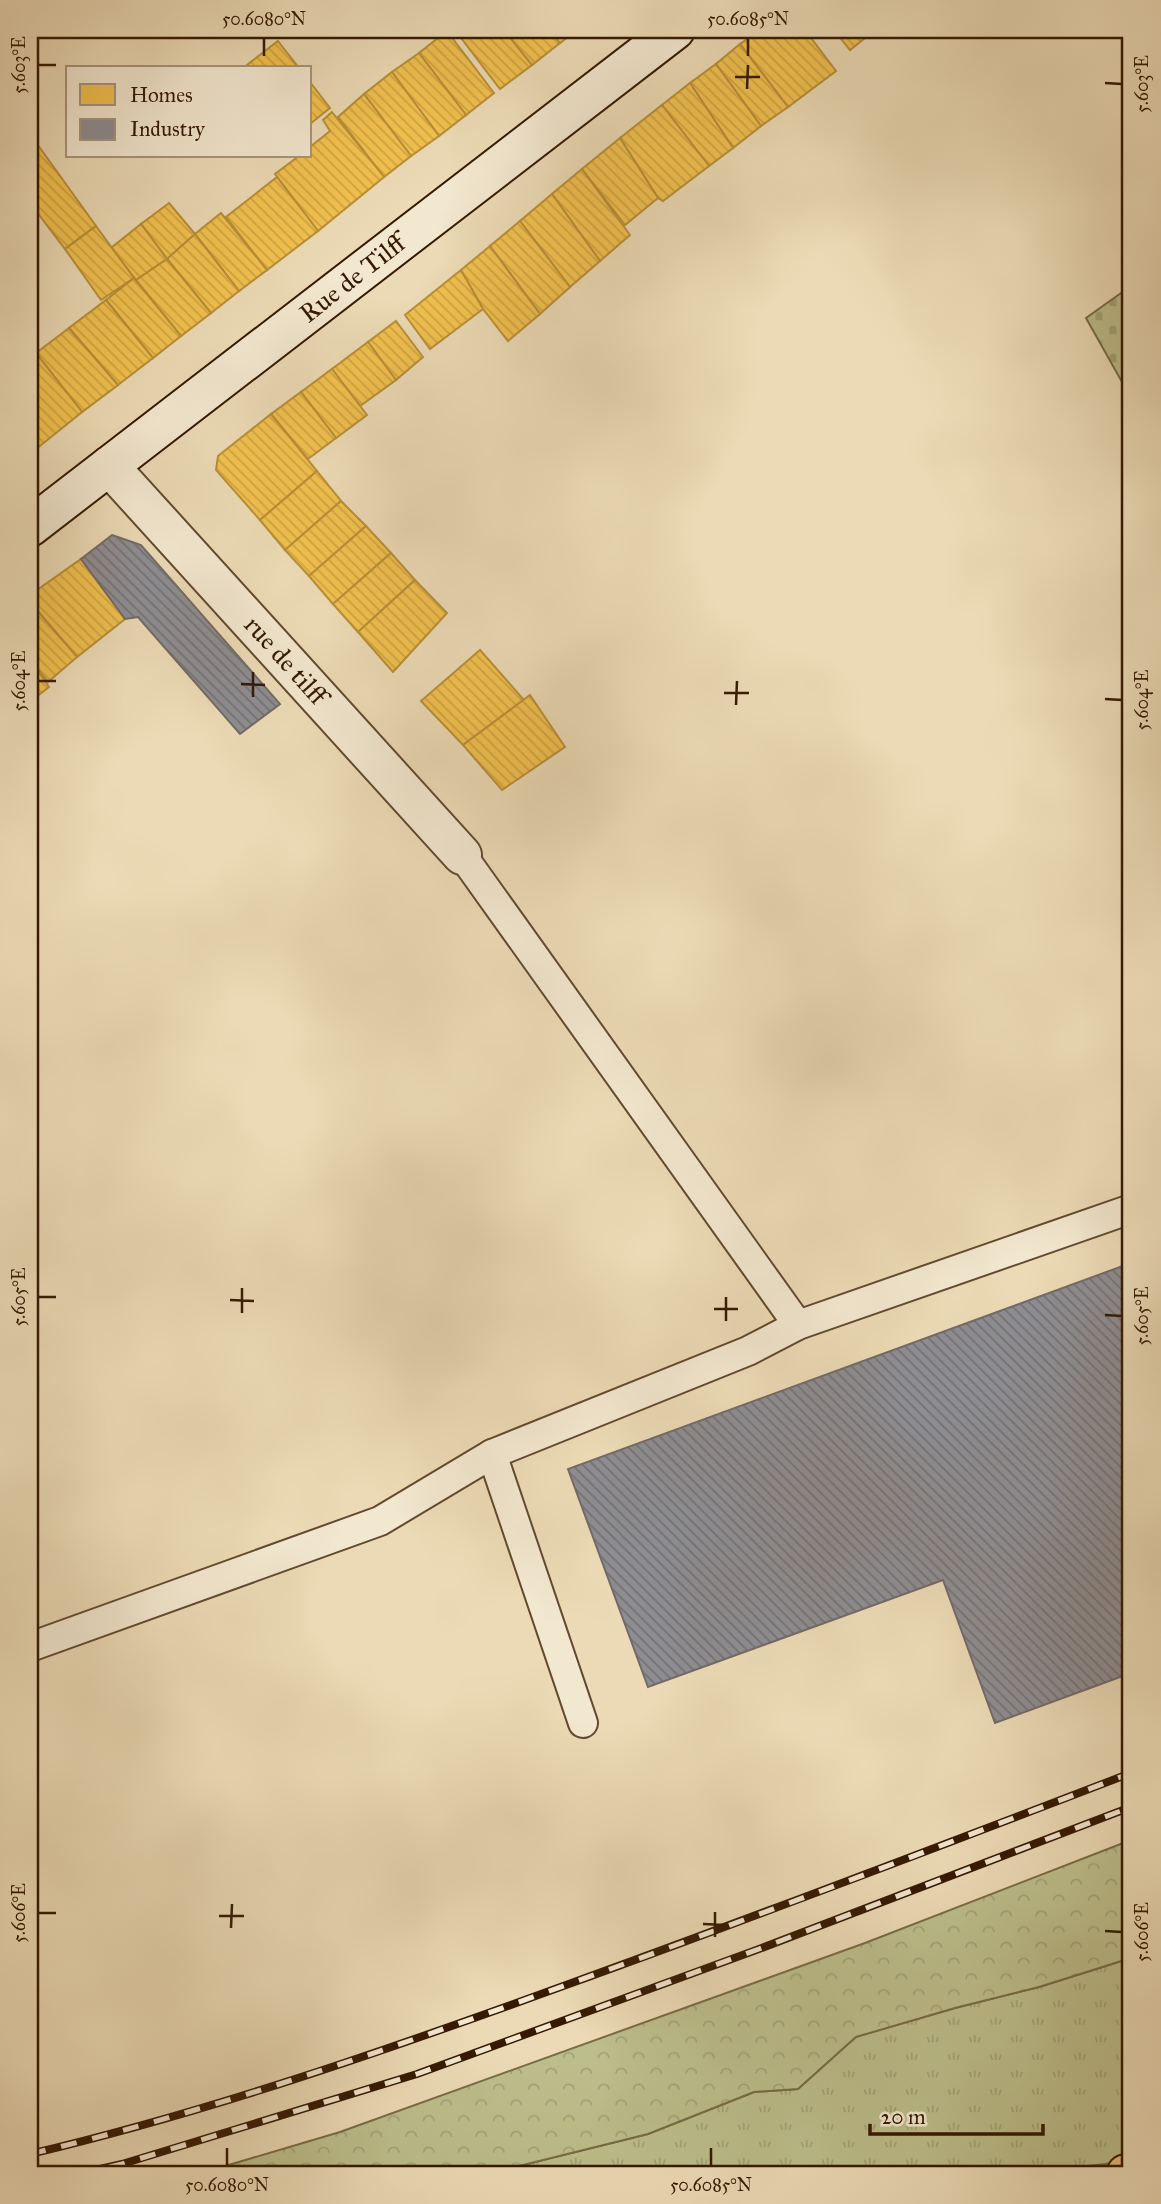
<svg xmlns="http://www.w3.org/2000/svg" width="1161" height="2204" viewBox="0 0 1161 2204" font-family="'IM FELL Great Primer',serif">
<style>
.grass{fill:url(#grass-tufts);stroke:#786c46;stroke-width:2}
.forest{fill:url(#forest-crowns);stroke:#786c46;stroke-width:2}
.cemetery{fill:url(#cemetery-stones);stroke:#786c46;stroke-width:2}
.homes{fill:url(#homes-back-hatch);stroke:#b98f37;stroke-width:2}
.industry{fill:url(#industry-back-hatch);stroke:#736a67;stroke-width:2}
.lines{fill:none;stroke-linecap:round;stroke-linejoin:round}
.service-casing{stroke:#62492f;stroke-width:32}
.minor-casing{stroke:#62492f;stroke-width:42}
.secondary-casing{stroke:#351902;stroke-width:42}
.motorway-casing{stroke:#351902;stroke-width:42}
.service{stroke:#f2e7cf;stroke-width:28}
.minor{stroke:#f2e7cf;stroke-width:38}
.secondary{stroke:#f2e7cf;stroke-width:38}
.motorway{stroke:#e6bd7a;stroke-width:38}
.rail-casing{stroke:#351902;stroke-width:8}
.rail{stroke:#f2e7cf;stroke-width:5;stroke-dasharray:16;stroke-linecap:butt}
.ticks{fill:none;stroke:#351902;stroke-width:2.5}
.labels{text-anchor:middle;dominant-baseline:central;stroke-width:7;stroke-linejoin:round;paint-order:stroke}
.street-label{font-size:26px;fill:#351902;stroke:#f2e7cf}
.neatline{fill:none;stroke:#351902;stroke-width:2.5}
.ticks-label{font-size:18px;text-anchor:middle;fill:#351902}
</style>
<defs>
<pattern id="grass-tufts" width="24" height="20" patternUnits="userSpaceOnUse" patternTransform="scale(1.75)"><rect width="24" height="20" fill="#bcbe8b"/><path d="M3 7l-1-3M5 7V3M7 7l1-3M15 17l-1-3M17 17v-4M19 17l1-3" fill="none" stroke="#a2a376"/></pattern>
<pattern id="forest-crowns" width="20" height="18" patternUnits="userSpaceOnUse" patternTransform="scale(1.75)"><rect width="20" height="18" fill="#bcbe8b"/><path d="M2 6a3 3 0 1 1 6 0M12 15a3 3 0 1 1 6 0" fill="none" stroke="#a2a376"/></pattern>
<pattern id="cemetery-stones" width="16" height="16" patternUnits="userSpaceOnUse" patternTransform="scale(1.75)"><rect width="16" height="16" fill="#bcbe8b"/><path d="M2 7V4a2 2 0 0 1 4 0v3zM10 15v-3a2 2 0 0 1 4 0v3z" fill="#a2a376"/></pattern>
<pattern id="homes-back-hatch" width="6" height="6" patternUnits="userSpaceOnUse" patternTransform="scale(1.75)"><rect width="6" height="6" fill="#f2c14e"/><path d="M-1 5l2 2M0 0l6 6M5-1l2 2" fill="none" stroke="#d0a542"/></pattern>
<pattern id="industry-back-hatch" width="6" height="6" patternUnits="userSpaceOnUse" patternTransform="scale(1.75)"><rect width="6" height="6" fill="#8d8d92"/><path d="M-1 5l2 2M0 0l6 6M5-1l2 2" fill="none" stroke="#747275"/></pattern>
</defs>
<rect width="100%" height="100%" fill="#ebdab5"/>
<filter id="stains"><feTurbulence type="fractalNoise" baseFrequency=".00286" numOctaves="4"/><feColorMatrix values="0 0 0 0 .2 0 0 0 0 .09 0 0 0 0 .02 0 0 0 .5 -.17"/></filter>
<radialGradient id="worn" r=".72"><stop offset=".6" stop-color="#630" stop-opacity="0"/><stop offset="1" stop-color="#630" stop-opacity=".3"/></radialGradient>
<!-- grass -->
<polygon class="grass" points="1131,1958 1131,2161 1018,2174 467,2174 515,2167 648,2134 754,2092 798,2089 855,2037 955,2008 1039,1987"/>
<!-- forest -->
<polygon class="forest" points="1131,1840 1131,1958 1039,1987 955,2008 856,2037 798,2089 754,2092 648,2134 515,2167 467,2174 198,2174 340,2132 865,1943"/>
<!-- cemetery -->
<polygon class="cemetery" points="1131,286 1131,398 1086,318"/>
<!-- homes -->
<g class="homes">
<polygon points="455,30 504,30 532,65 500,89"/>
<polygon points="504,30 550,30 560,43 532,65"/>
<polygon points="550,30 577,30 560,43"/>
<polygon points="760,30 805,30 836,71 788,107 740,44"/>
<polygon points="834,30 875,30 850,50"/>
<polygon points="447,31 494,93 466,115 419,53"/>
<polygon points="278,41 299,68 243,68"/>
<polygon points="740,44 788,107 761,126 716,64"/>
<polygon points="419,53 466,115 439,136 392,72"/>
<polygon points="716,64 761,126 733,148 690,83"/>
<polygon points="392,72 439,136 411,156 364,94"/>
<polygon points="310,82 330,108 310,124"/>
<polygon points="690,83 733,148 709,166 662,105"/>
<polygon points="364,94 411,156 384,177 338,117"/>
<polygon points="662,105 709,166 663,201 658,198 620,138"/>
<polygon points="332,112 384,177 318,231 275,174 299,156 310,156 310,147 330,131 323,120"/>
<polygon points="30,134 96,226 65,249 30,203"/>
<polygon points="620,138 658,198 625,225 582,169"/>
<polygon points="582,169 630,235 600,261 552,194"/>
<polygon points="277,177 318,231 267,270 226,217"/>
<polygon points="552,194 600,261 570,287 520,221"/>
<polygon points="169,203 195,234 167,259 141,224"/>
<polygon points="221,213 267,270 239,291 195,234"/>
<polygon points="520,221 570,287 540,314 490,246"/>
<polygon points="141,224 167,259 136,280 111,248"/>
<polygon points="96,226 134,278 101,300 65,249"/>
<polygon points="195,234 239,291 211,313 167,259"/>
<polygon points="490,246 540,314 508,341 483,309 461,270"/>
<polygon points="167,259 211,313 181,336 136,280"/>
<polygon points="461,270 483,309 430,349 405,315"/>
<polygon points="134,278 181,336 153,358 106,300"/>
<polygon points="106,300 153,358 118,385 69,328"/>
<polygon points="396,321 423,357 396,380 368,342"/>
<polygon points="69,328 118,385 82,412 36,353"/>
<polygon points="368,342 396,380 360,406 332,369"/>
<polygon points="36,353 82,412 30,454 30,358"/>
<polygon points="332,369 367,415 336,438 301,392"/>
<polygon points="301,392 336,438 308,459 271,414"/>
<polygon points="271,414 317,471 260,520 216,470 218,456"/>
<polygon points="317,471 341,501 285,550 260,520"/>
<polygon points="341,501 366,526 309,576 285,550"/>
<polygon points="366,526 391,553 333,604 309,576"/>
<polygon points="391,553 415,580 358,632 333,604"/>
<polygon points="81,559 125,619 77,657 30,602 30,595"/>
<polygon points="415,580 447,613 393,672 358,632"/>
<polygon points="30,602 77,657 48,682 30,659"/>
<polygon points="480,650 524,700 463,745 421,701"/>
<polygon points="30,659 49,687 30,702"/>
<polygon points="530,695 565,747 502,790 463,745"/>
</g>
<!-- industry -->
<g class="industry">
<polygon points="112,535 141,545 280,704 240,734 138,617 125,619 81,559"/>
<polygon points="1131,1263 1131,1673 995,1723 943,1580 648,1687 568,1469"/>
</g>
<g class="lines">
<!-- service casing -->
<g class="service-casing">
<g id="service">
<polyline points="462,855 798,1325"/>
<polyline points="30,1647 380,1521 492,1454"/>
<polyline points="583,1723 492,1454 748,1351 798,1325 1131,1209"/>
</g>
</g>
<!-- minor casing -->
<g class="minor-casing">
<polyline id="minor" points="109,466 462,855"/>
</g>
<!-- secondary casing -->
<g class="secondary-casing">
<polyline id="secondary" points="30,527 675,30"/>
</g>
<!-- motorway casing -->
<g class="motorway-casing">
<polyline id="motorway" points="1126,2174 1131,2174"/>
</g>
<!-- service -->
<use href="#service" class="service"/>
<!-- minor -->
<use href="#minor" class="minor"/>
<!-- secondary -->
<use href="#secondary" class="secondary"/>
<!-- motorway -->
<use href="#motorway" class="motorway"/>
<!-- rail casing -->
<g class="rail-casing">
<g id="rail">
<path d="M30 2154C212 2111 390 2049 566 1985 755 1917 943 1845 1131 1773"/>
<polyline points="78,2174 122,2164 417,2074 759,1949 1131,1807"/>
</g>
</g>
<!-- rail -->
<use href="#rail" class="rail"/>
</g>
<!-- ticks -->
<path class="ticks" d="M264 56V38M748 56V38M38 65H56M735 77H760M1105 83 1122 84M747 89 748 65M38 681H56M241 684 265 685M724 693H749M253 697V672M1105 699 1122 700M736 705 737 681M38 1297H56M230 1300 254 1301M714 1309H738M242 1313V1288M1105 1315 1122 1316M726 1321V1297M38 1913H56M219 1916H244M703 1924 727 1925M231 1928 232 1904M1105 1931 1122 1932M715 1937V1912M227 2166V2148M711 2166V2148"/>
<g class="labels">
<!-- street labels -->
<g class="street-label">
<text transform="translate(352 278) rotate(-38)">Rue de Tilff</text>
<text transform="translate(286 660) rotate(48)">rue de tilff</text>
</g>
</g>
<!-- margin -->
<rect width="1161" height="2204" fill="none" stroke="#ebdab5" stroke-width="77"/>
<!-- legend -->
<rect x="66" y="66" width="245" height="91" fill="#f2e7cf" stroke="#a6957d" stroke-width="2"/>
<rect x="80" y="84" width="35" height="21" fill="#f2c14e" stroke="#a6957d" stroke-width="2"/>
<text x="130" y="102" font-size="21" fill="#351902">Homes</text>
<rect x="80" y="119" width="35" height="21" fill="#8d8d92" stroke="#a6957d" stroke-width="2"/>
<text x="130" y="136" font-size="21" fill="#351902">Industry</text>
<!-- scale -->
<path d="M870 2124v10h173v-10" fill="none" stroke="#351902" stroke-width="3.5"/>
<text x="881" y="2124" font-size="21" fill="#351902" stroke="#f2e7cf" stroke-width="5" paint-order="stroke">20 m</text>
<rect x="38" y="38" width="1084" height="2128" class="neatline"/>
<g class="ticks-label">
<text x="264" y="25">50.6080°N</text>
<text x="748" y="25">50.6085°N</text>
<text transform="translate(19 65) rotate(-90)" y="6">5.603°E</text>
<text transform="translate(1142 84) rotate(-90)" y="6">5.603°E</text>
<text transform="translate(19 681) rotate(-90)" y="6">5.604°E</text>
<text transform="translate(1142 700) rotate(-90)" y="6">5.604°E</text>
<text transform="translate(19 1297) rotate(-90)" y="6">5.605°E</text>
<text transform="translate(1142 1316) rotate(-90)" y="6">5.605°E</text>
<text transform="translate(19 1913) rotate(-90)" y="6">5.606°E</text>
<text transform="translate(1142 1932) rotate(-90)" y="6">5.606°E</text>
<text x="227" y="2191">50.6080°N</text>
<text x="711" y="2191">50.6085°N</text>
</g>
<rect width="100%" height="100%" filter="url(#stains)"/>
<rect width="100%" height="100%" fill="url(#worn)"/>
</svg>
